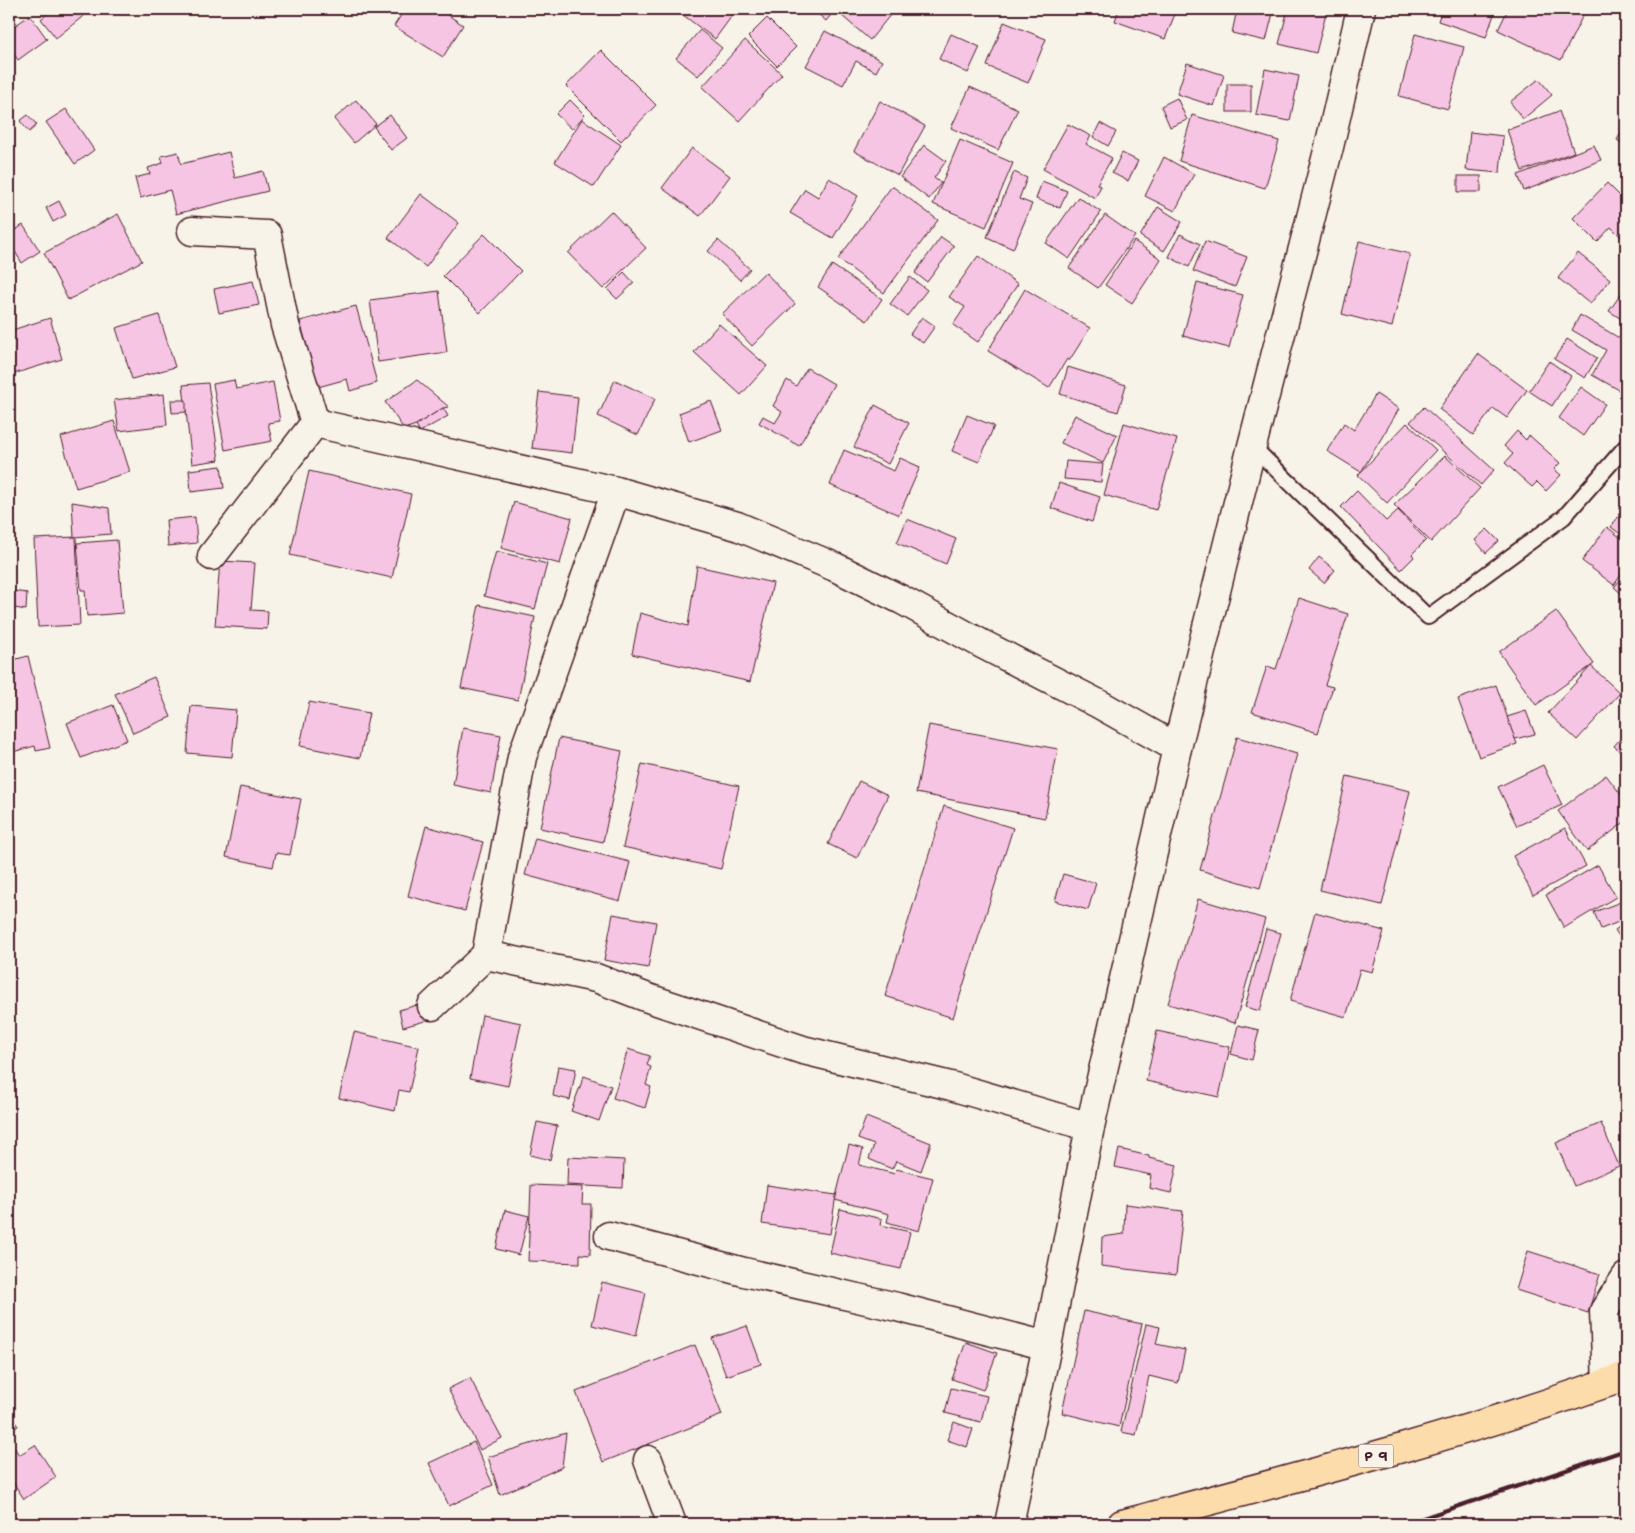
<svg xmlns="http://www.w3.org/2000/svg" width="1635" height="1533" viewBox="0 0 1635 1533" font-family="'Shantell Sans',sans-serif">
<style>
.building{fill:#f7c5e4;stroke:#4a1f2b}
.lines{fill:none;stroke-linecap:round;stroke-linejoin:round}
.service-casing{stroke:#4a1f2b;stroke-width:18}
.minor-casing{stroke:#4a1f2b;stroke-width:31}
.primary-casing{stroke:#4a1f2b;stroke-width:31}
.service{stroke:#f7f3e8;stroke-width:14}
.minor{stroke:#f7f3e8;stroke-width:28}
.primary{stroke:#fddcac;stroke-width:28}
.rail{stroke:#4a1f2b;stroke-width:4}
.labels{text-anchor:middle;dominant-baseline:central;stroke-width:4;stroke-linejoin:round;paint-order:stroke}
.shield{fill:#f7f3e8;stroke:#7e5f64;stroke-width:1}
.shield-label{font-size:14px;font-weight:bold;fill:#4a1f2b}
</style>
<rect width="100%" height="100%" fill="#f7f3e8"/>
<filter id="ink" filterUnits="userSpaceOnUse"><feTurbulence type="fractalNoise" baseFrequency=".02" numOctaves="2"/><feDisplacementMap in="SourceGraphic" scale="10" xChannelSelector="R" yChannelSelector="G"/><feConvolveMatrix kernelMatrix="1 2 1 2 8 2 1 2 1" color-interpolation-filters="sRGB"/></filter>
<g filter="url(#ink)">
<!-- building -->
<g class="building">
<polygon points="53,9 92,9 56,38 41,19"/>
<polygon points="405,9 439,9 463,25 443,57 394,26"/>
<polygon points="675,9 737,9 715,39"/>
<polygon points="820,9 895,9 870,40 835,10 826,21 817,13"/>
<polygon points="1119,9 1177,9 1165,39 1115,21"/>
<polygon points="1221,9 1274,9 1266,41 1232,33 1236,14 1221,11"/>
<polygon points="1288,9 1327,9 1316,53 1279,44"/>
<polygon points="1431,9 1496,9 1486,37 1438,21 1441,12"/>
<polygon points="1508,9 1586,9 1561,60 1498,30"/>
<polygon points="30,15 47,39 18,60 9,47 9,30"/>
<polygon points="767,18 796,47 777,66 748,37"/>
<polygon points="1004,22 1046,39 1028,83 987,66"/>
<polygon points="700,30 722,48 698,76 676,58"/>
<polygon points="825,31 882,61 876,72 856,61 843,85 806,66"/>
<polygon points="951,34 980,47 968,73 939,59"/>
<polygon points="1415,34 1464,47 1448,109 1399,96"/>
<polygon points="745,40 782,74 739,121 702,87"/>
<polygon points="601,50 656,105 621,141 566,86"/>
<polygon points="1187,63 1224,75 1214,106 1177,94"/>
<polygon points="1265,69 1299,76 1290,121 1256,115"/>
<polygon points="1539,79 1552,95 1523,119 1510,102"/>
<rect x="1227" y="84" width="24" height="28"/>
<polygon points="970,87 1018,109 998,150 951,128"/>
<polygon points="1177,98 1187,120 1170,127 1161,106"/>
<polygon points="356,100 376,124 354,143 334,119"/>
<polygon points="570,100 585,115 572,129 556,114"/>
<polygon points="880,101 925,126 898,175 854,151"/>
<polygon points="66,109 94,150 75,164 46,122"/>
<polygon points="1559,111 1574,152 1522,171 1507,130"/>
<polygon points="28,115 37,125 29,132 20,121"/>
<polygon points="390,115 407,138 391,150 374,127"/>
<polygon points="1192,115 1279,141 1265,188 1179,161"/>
<polygon points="582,119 621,145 594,187 555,162"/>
<polygon points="1100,123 1116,132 1108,146 1093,137"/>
<polygon points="1068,124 1091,136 1086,144 1112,158 1097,184 1101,186 1095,198 1043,169"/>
<polygon points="1626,124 1626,146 1617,140"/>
<polygon points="1470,132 1503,136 1500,173 1466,170"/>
<polygon points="960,140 1013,163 986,227 933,204"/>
<polygon points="924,145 946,161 934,178 941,183 929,199 900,177"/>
<polygon points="1594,145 1601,160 1524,191 1518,175"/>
<polygon points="692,148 730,176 700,216 662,188"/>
<polygon points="178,152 181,164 229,152 235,178 263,171 268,191 176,214 170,190 140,198 135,178 150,174 148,168 163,163 161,156"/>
<polygon points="1122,153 1138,161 1128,181 1112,173"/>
<polygon points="1164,157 1194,174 1175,211 1145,196"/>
<polygon points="1014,172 1027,178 1019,199 1032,204 1013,249 987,237"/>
<rect x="1458" y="176" width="23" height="16"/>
<polygon points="829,178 858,196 833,238 790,213 805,189 818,197"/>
<polygon points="1042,181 1067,191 1060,208 1036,199"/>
<polygon points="1607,183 1626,202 1626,242 1611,227 1597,242 1573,218"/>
<polygon points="892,186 938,220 884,293 838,259"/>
<polygon points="421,194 459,223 426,267 388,238"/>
<polygon points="1078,197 1101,212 1069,259 1046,243"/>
<polygon points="59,201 66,215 53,222 46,208"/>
<polygon points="1158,207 1182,222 1164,251 1140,236"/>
<polygon points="611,211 646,248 603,289 568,253"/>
<polygon points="118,214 142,261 68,300 44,253"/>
<polygon points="1105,215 1135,236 1098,288 1069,268"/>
<polygon points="23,225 40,251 22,263 9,242 9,234"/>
<polygon points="484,234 521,271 480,313 443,276"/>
<polygon points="1180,234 1200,244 1189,267 1169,257"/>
<polygon points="941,237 954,246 927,282 915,273"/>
<polygon points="718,240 750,269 740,280 708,251"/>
<polygon points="1134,241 1161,259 1132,303 1105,285"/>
<polygon points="1205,241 1247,257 1235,287 1193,271"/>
<polygon points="1359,241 1410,254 1392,327 1342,314"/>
<polygon points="1578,253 1610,279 1590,304 1558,278"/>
<polygon points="978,256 1018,284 978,342 953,325 965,307 949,297"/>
<polygon points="832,265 882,299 867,321 818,287"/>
<polygon points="624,272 634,283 617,299 607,289"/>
<polygon points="765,272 795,304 752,346 722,314"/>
<polygon points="910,277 927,290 907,316 890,304"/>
<polygon points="253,281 259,305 219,313 214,289"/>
<polygon points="1197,283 1243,295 1229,348 1183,336"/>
<polygon points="1626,287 1626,322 1609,311"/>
<polygon points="1025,289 1090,328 1069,361 1067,359 1049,388 988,351"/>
<polygon points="439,291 447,352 378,362 370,300"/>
<polygon points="356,306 377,383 350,391 347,379 318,387 300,321"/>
<polygon points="159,315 175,367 132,379 116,328"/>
<polygon points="1580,315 1626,342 1626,382 1621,391 1592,375 1606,350 1572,330"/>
<polygon points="922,317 935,326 923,343 910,334"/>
<polygon points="50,318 62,359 10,375 9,371 9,331"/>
<polygon points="719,324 767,366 741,395 694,352"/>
<polygon points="1567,339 1597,358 1585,378 1554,359"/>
<polygon points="1478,354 1527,390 1507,418 1493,408 1473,435 1439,409"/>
<polygon points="1549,361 1571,376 1552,406 1529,391"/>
<polygon points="1068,367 1126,385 1118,412 1060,394"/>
<polygon points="807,368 834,384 799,446 759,423 763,416 775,423 782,412 773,406 787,380 796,386"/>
<polygon points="234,380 236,389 273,382 280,421 268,423 272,441 225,450 213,384"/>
<polygon points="417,380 449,407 443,408 416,425 404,429 385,402"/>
<polygon points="615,380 655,399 638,435 598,416"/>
<polygon points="208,383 219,460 192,464 183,385"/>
<polygon points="1581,387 1605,404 1583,436 1559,418"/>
<polygon points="539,392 578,397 572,453 532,448"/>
<polygon points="164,394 167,425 119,431 114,400"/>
<polygon points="1376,394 1399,409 1361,472 1327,451 1344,423 1354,430"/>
<polygon points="171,400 186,400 186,412 172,413"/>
<polygon points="711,401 722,430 689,442 679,413"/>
<polygon points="875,405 909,423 888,464 854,447"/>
<polygon points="1424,407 1494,470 1481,485 1410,422"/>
<polygon points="443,408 448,416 420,432 416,425"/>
<polygon points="967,415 994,426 979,462 952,451"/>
<polygon points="1075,415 1117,435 1103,463 1061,443"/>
<polygon points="114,421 130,472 76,488 61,437"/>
<polygon points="1124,423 1177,439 1156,510 1104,495"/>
<polygon points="1407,423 1436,450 1387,503 1358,475"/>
<polygon points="1517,431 1526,440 1529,435 1560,463 1554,469 1561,475 1546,491 1537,482 1532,487 1505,463 1513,454 1504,446"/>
<polygon points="844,450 894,471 900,458 920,467 899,515 830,485"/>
<polygon points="1445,456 1480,488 1431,542 1394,505"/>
<polygon points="1066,461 1103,464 1101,482 1064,479"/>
<polygon points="221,466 224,488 191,492 189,470"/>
<polygon points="309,471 411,494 392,578 290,555"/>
<polygon points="1059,483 1100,497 1092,522 1051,508"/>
<polygon points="1357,491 1386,521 1398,510 1426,540 1412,554 1414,557 1401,570 1341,507"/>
<polygon points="72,502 109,508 111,534 74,537"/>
<polygon points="514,502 572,518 560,564 501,548"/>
<polygon points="1626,506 1626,538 1611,527"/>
<polygon points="195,517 197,543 168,546 166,520"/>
<polygon points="907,519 956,539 946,564 897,543"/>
<polygon points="1607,527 1626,542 1626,568 1614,585 1582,561"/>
<polygon points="1487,529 1499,541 1486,553 1475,540"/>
<polygon points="76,537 80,625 38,627 34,539"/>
<polygon points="117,540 123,613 87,616 85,590 81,590 77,543"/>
<polygon points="496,551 547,564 535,609 484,596"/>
<polygon points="1319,557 1335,570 1324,583 1309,570"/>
<polygon points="220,561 255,563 251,610 268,611 267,629 215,626"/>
<polygon points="697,566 773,583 750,682 632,654 640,613 688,626"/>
<polygon points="1626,574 1626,598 1614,587"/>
<polygon points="12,591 27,593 26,610 9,607"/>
<polygon points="1299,598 1348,614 1325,685 1333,687 1318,733 1252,712 1267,666 1276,669"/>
<polygon points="479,605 535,617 518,700 461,688"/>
<polygon points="1556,611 1594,664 1536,705 1499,652"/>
<polygon points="28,656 50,748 36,751 35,746 9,753 9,661"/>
<polygon points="1591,666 1620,693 1577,740 1548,713"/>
<polygon points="154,677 171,717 133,733 115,694"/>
<polygon points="1496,685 1517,744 1479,757 1458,699"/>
<polygon points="309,702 369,713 360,758 300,746"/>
<polygon points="113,705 127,740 81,758 67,723"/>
<polygon points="191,706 236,710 232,757 187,753"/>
<polygon points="1526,711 1535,734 1515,739 1507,717"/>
<polygon points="929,725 1058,749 1045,818 916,793"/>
<polygon points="463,728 501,735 491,793 453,785"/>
<polygon points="1626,732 1626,757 1614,746"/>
<polygon points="1237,737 1297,754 1260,888 1200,870"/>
<polygon points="559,738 622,751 603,842 540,828"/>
<polygon points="642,764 739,786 721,869 623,847"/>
<polygon points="1543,765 1562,805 1517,826 1498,787"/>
<polygon points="1606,775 1626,801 1626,821 1587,851 1558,811"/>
<polygon points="1347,776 1410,791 1382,905 1320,890"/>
<polygon points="859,781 888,795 857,858 828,844"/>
<polygon points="240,787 301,799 290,855 276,853 273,867 226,857"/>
<polygon points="944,806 1013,828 953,1018 885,996"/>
<polygon points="426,826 483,842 465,911 408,896"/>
<polygon points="1565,828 1586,866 1533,895 1513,856"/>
<polygon points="535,838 630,862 620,901 525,875"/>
<polygon points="1598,865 1616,897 1564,928 1546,895"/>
<polygon points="1063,874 1096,883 1088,910 1055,901"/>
<polygon points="1198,899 1265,919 1235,1023 1168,1004"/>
<polygon points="1626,900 1626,919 1601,929 1594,912"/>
<polygon points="1315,912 1384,931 1372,972 1360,969 1346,1017 1290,1001"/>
<polygon points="613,914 656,922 648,968 604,960"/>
<polygon points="1626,922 1626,947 1615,930"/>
<polygon points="1266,929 1281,933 1260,1011 1245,1007"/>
<polygon points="421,1004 425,1021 403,1027 399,1010"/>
<polygon points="482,1015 521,1023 508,1086 470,1078"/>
<polygon points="1238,1025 1259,1030 1252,1060 1231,1054"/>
<polygon points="1157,1031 1230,1047 1219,1097 1146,1081"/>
<polygon points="354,1032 419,1047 409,1092 399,1090 395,1111 339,1098"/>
<polygon points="628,1049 650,1056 647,1065 651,1067 646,1085 651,1087 645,1108 613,1098"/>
<polygon points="558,1066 576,1069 570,1100 553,1096"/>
<polygon points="584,1076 611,1086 599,1121 571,1111"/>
<polygon points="866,1117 931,1143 921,1171 896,1161 892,1169 869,1159 874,1145 858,1139"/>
<polygon points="537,1122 557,1126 550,1160 530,1155"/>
<polygon points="1601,1123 1619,1166 1574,1186 1556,1143"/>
<polygon points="849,1145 863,1149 859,1165 895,1174 896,1169 933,1178 919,1231 887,1222 889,1214 835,1200"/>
<polygon points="1119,1149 1149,1156 1149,1158 1177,1165 1171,1193 1149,1188 1151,1175 1115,1167"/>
<polygon points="568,1157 624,1160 623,1188 567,1185"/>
<polygon points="531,1185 583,1187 582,1204 591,1204 590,1255 580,1254 580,1263 528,1261"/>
<polygon points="767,1185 836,1195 830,1234 762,1224"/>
<polygon points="1125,1204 1183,1211 1176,1275 1101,1266 1102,1237 1124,1234"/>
<polygon points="840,1209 882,1219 881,1225 910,1232 901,1269 830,1253"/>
<polygon points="505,1210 529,1216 519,1255 496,1249"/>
<polygon points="1528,1251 1600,1274 1588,1313 1516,1290"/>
<polygon points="602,1282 646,1293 636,1336 592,1325"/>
<polygon points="1084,1311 1142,1324 1119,1427 1062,1413"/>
<polygon points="1146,1324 1160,1327 1156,1344 1185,1350 1178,1383 1149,1376 1136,1435 1121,1432"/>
<polygon points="747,1326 761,1364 726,1376 712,1338"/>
<polygon points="966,1342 997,1353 983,1390 952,1379"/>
<polygon points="695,1345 722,1415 603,1462 576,1392"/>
<polygon points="470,1378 502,1438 480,1450 448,1389"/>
<polygon points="951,1388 987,1396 981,1422 945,1413"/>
<polygon points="9,1413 18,1426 9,1433"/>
<polygon points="954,1422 973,1429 967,1447 947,1440"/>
<polygon points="566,1433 562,1467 500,1495 488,1457"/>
<polygon points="9,1439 19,1455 35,1445 56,1477 24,1499 9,1476"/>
<polygon points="474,1442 493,1485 449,1506 429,1463"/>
</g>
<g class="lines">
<!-- service casing -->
<g class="service-casing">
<polyline id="service" points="1252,446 1428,617 1564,517 1626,446"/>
</g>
<!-- minor casing -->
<g class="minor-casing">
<g id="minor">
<polyline points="192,231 267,235 285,325 315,423"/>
<polyline points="212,556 315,423 616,491 737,526 835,567 902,600 982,644 1099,704 1177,748"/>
<polyline points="486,955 522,757 616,491"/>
<polyline points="432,1006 486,955 596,978 648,998 803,1050 951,1086 1090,1127"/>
<polyline points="609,1236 744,1272 897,1307 1047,1346"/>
<polyline points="1607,1383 1604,1311 1626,1277"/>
<polyline points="648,1460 672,1524"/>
<polyline points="1009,1524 1047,1346 1090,1127 1177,748 1252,446 1329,147 1361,9"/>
</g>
</g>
<!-- primary casing -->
<g class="primary-casing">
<path id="primary" d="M1122 1524C1291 1479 1461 1436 1626 1376"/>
</g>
<!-- service -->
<use href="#service" class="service"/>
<!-- minor -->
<use href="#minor" class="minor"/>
<!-- primary -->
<use href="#primary" class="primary"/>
<!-- rail -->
<polyline class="rail" points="1405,1524 1626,1450"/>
</g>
</g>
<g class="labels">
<!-- shield labels -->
<rect class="shield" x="1358.5" y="1444.5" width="35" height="23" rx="4"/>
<g class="shield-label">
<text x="1376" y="1456">P 9</text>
</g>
</g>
<!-- margin -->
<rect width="1635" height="1533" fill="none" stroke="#f7f3e8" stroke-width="30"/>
<rect x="15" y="15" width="1605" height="1503" fill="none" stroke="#4a1f2b" stroke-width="2" filter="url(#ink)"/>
</svg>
